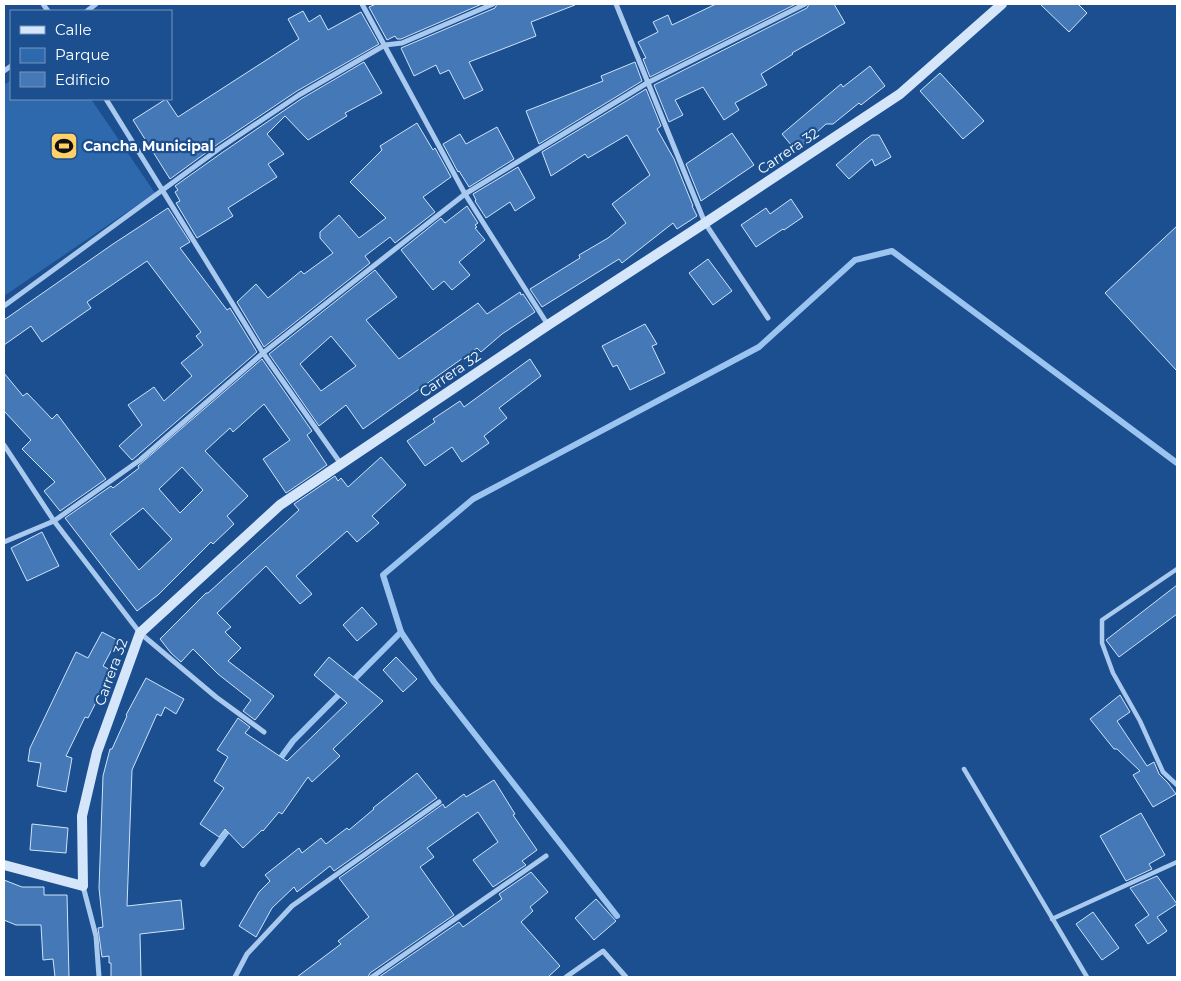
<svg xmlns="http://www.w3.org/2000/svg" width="1181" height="981" viewBox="0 0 1181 981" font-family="Montserrat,sans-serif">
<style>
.green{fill:#2e69ad}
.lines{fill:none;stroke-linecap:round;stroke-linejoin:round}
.stream{stroke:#9cc4f0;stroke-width:6}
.building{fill:#4478b7;stroke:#cfe3fa;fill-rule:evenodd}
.pedestrian{stroke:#a9c9ee;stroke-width:4.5}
.minor{stroke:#a9c9ee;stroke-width:5}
.secondary{stroke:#d6e6fa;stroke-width:10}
.labels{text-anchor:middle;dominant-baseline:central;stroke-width:4.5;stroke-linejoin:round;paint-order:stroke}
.poi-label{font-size:14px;font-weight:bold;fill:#fff;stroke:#1b4f8f;text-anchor:start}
.street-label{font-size:14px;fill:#fff;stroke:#1b4f8f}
</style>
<rect width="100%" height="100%" fill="#1b4f8f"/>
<!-- green -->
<polygon class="green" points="11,80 11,99 91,99 155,193 4,296 4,85"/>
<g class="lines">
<!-- stream -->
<g class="stream">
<polyline points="277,763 293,741 401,632"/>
<polyline points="203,864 231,826"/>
<polyline points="617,916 434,682 401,632 383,575 473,499 759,347 855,260 892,251 1177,463"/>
</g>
</g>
<!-- building -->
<g class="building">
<polygon points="376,4 482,4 401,39 397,39 395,36 387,40 369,7"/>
<polygon points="497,4 575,4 575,5 531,22 536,36 469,62 483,90 464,99 449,70 440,74 436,65 414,76 401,48 495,8"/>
<polygon points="716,4 796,4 650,77 643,59 646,58 638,42 658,32 653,22 668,15 672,25"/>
<polygon points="809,4 834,4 845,23 792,53 793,54 761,74 767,85 735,103 739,110 724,120 703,87 675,100 683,115 669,122 654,85 807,8"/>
<polygon points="1040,4 1078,4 1087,13 1069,32"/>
<polygon points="303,11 309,22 320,15 328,30 361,12 379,44 297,91 218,144 170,179 133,120 166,99 178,117 299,39 288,19"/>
<polygon points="364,62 382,93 345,113 347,116 308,140 285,116 267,134 284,154 268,164 277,177 228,208 233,216 197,238 176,203 180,201 175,192 178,190 175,186 223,152 301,99"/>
<polygon points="635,62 642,81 539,144 526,111 603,81 601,76"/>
<polygon points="870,66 885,86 861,105 859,103 833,124 826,124 796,151 782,134 841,84 843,87"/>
<polygon points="940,73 984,121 963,139 920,91"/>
<polygon points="646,89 661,126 657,129 674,159 693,206 692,206 697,216 677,229 673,223 622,263 619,259 542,307 530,289 580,258 579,255 608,238 626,223 612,204 650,175 627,135 588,158 585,154 551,176 542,152"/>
<polygon points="417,123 433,150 435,148 451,177 423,197 435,212 395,243 390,237 365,256 370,263 264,347 237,302 256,284 268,298 301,271 304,274 333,253 320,238 320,232 339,215 359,238 386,218 350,182 382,150 380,146"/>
<polygon points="497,127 514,159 469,187 459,171 458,172 443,144 460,134 466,144"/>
<polygon points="732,133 754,165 701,201 686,164"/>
<polygon points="872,135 879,135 891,157 875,166 872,159 849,179 836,165 865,140"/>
<polygon points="518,167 535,198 515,211 510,202 486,218 475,201 476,200 473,194"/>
<polygon points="791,199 803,217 784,230 783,229 756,247 741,225 766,208 770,214"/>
<polygon points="467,206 478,223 475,225 477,227 475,228 485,240 459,262 470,275 452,290 444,281 433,290 401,250 441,218 445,223"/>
<polygon points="168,208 190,242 180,248 227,310 230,308 257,352 132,460 119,446 142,425 128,405 154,387 164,401 192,376 181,363 203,345 196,336 201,332 147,261 87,302 91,308 42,342 31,326 4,345 4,320 113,244"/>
<polygon points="1177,226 1177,371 1105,293"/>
<polygon points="708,259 732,291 713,305 689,273"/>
<path d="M375 270 397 297 366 320 399 359 478 303 487 314 520 292 521 295 523 294 535 312 502 334 481 352 477 348 363 429 346 405 319 426 269 354ZM331 336 356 366 321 391 300 364Z"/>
<polygon points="645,324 657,344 652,346 665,373 630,390 617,365 613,367 602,346"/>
<path d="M262 359 312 431 307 435 327 465 286 493 263 459 290 440 264 404 233 432 230 428 205 451 248 496 227 516 234 524 213 544 211 542 158 595 137 611 65 518 111 486 113 488 139 468 138 466ZM182 467 203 490 180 513 159 489ZM143 508 172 539 139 570 110 534Z"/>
<polygon points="530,359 541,376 499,408 507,418 484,436 489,443 462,462 452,447 425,466 407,441 435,422 433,419 460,401 464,407"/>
<polygon points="4,373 23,396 27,393 52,419 57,414 106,479 60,511 44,491 55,482 22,449 31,440 4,411"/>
<polygon points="381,457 406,485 372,516 379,523 357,542 347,531 296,576 312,594 300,604 266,566 217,613 231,627 225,632 241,648 228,661 274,696 255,720 243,711 251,700 218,674 193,649 181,662 171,653 160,639 206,593 208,593 299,510 294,504 335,476 338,481 341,478 348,487"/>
<polygon points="42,532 59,566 27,581 11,548"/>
<polygon points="1177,585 1177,614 1119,657 1106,640"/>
<polygon points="362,607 377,624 357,641 343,625"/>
<polygon points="102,632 117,640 103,666 112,671 88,718 85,717 66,756 72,758 66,792 37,786 41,763 28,761 30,748 76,652 88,658"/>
<polygon points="329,657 383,701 333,749 340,756 312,782 308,777 282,814 279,812 263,831 262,830 243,848 225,829 219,837 200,824 224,788 214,781 228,757 217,750 238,718 250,727 245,733 287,761 347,703 314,675"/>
<polygon points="396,657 417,679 403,692 383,670"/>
<polygon points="146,678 184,699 176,714 165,707 161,716 157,714 132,770 127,906 181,900 184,929 140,934 141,977 111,977 111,963 109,963 109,956 102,957 98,928 103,927 99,888 103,776 110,749 112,749 127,716 126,715"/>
<polygon points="1120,695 1130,712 1117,721 1147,766 1154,762 1159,774 1168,783 1176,794 1153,807 1133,775 1140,771 1117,749 1114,749 1090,719"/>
<polygon points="417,773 437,798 334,871 330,866 297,892 294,887 272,908 256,937 239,926 259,892 270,881 265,875 299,848 302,853 321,838 326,844 347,828 349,830 374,809 373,808"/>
<polygon points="494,780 515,814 513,815 537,850 522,861 526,865 493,887 473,860 498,842 478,812 427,848 434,857 420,867 454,915 370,973 368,977 297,977 341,944 338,941 369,917 339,878 443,804 445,808 464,794 466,797"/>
<polygon points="1141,813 1165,855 1149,864 1152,869 1126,881 1100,836"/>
<polygon points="32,824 68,828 66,853 30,850"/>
<polygon points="531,872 548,892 530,907 533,911 521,922 560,966 548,977 379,977 459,922 463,927 502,899 499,894"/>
<polygon points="1157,876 1177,904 1157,917 1167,931 1148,944 1135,925 1149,915 1130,888"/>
<polygon points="4,880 22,887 44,887 44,895 67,895 69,977 55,977 53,959 43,960 41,925 16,925 4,920"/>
<polygon points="596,899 616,921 594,940 575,918"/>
<polygon points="1093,912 1119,948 1102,960 1076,924"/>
</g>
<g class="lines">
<!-- pedestrian -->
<g class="pedestrian">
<polyline points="1177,569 1102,620 1102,643 1113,673 1140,721 1163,772 1177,785"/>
<polyline points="964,769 1087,977"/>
<polyline points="1052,919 1177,862"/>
</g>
<!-- minor -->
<g class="minor">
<polyline points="43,4 48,11"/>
<polyline points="362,4 465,194 548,325"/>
<polyline points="616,4 705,223 768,318"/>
<polyline points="87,11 96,4"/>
<polyline points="4,71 11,66"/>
<polyline points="106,99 263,353 341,464"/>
<polyline points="4,306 220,148 299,95 385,45 402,43 493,4"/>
<polyline points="4,445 54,521 140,633 216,697 264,732"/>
<polyline points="4,542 54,521 140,460 263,353 465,194 647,83 805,4"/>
<polyline points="83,886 96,936 99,977"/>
<polyline points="235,977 247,954 292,906 439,802"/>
<polyline points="372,977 546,856"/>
<polyline points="566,977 603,951 626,977"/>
</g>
<!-- secondary -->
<polyline class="secondary" points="4,865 83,886 82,816 97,752 140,633 280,505 548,325 705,223 900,94 1002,4"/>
</g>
<!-- icons -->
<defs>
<g id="stadium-square" transform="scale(1.4375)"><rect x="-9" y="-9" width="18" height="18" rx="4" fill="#ffd166" stroke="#1b4f8f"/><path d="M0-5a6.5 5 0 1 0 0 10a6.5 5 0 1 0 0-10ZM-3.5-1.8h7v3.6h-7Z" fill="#111"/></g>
</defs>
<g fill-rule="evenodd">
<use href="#stadium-square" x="64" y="146"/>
</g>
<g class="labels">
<!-- poi labels -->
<g class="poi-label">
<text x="83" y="146">Cancha Municipal</text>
</g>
<!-- street labels -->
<g class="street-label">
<text transform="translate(788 151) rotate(-34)">Carrera 32</text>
<text transform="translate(450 374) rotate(-34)">Carrera 32</text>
<text transform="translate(111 672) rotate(-70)">Carrera 32</text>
</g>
</g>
<!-- border -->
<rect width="1181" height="981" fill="none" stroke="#ffffff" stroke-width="10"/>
<!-- legend -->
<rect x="10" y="10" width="162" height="90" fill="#1b4f8f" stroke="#7695bc"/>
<rect x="20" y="26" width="25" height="8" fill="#d6e6fa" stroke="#7695bc"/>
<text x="55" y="35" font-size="15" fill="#ffffff">Calle</text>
<rect x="20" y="48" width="25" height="15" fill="#2e69ad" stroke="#7695bc"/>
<text x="55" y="60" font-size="15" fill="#ffffff">Parque</text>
<rect x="20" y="72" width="25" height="15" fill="#4478b7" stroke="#7695bc"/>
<text x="55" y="85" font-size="15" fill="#ffffff">Edificio</text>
</svg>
